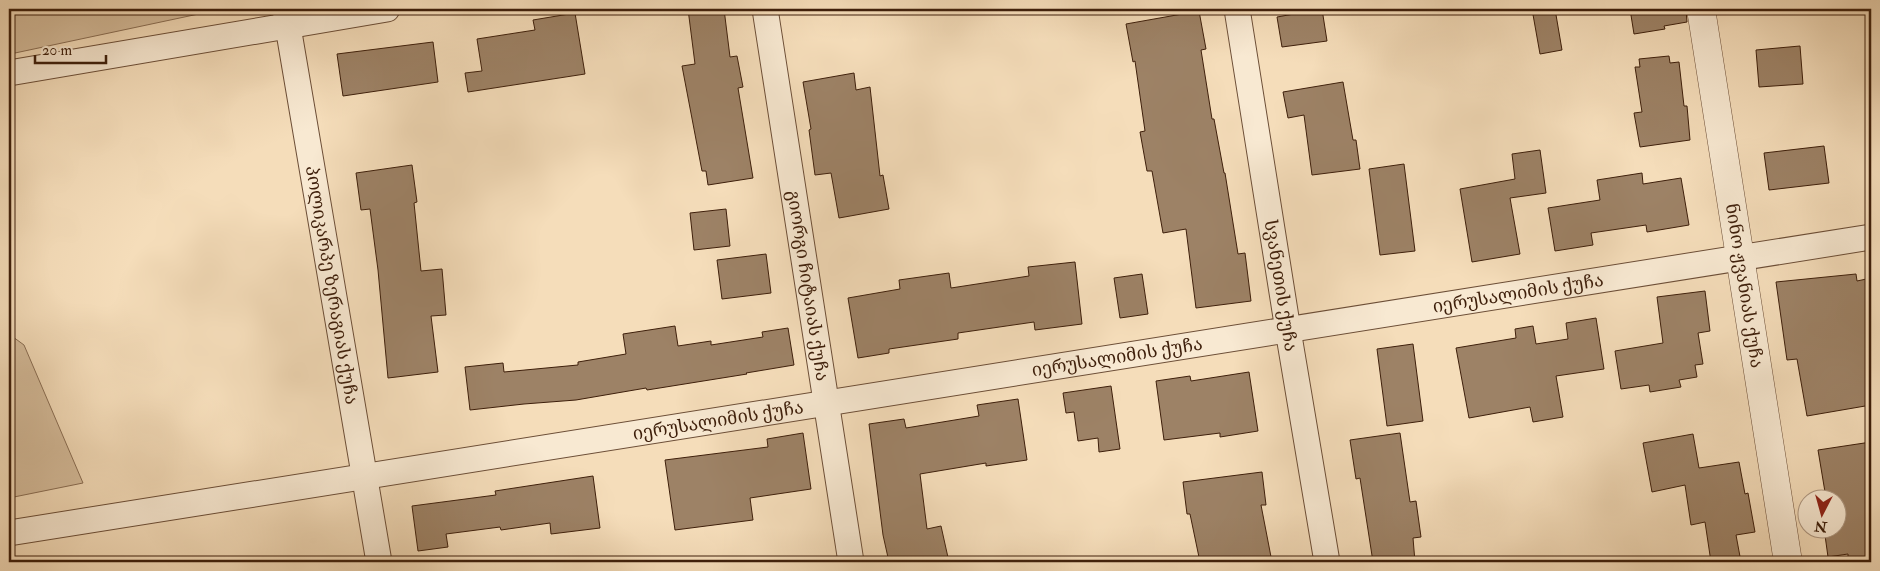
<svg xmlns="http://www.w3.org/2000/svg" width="1880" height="571" viewBox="0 0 1880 571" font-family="'IM FELL Double Pica','Noto Serif Georgian',serif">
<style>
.green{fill:#d6bd9c;stroke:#8a6e54}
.building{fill:#9d8266;stroke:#3e1f0b}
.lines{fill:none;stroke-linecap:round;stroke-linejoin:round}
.minor-casing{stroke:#6c4e37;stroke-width:27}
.tertiary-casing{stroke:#6c4e37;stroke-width:29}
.minor{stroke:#f8e9d2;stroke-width:25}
.tertiary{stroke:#f8e9d2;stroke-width:28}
.labels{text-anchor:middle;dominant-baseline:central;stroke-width:4;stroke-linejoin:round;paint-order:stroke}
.street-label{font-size:18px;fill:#3e1f0b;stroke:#f8e9d2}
</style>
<rect width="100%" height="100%" fill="#f5ddba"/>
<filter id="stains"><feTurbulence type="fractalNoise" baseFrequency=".004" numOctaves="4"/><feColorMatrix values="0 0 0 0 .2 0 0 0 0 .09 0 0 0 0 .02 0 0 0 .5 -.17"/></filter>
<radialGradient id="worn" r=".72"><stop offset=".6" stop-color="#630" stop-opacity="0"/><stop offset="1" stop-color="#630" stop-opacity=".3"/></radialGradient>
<!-- green -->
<g class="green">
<polygon points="9,9 222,9 15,53 9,46"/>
<polygon points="9,334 24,345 83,483 9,498"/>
</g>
<!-- building -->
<g class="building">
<polygon points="688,9 724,9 730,57 737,56 743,87 738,88 753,178 708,185 706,171 702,171 682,66 695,64"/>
<polygon points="1322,9 1327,41 1282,47 1277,17"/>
<polygon points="1532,9 1555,9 1562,50 1540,54"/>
<polygon points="1630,9 1686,9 1687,22 1664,26 1665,29 1634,34"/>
<polygon points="1199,11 1206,49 1201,50 1212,119 1214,119 1224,173 1225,173 1238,254 1245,253 1251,301 1196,308 1186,229 1163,233 1152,171 1147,171 1140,132 1145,131 1135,61 1133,62 1126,24"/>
<polygon points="575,13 585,74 468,92 465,73 482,71 477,39 535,30 533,20"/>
<polygon points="433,42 438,82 343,96 337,54"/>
<polygon points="1800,46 1803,84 1759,87 1756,50"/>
<polygon points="1669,56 1670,63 1679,62 1684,106 1687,106 1690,140 1640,147 1634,113 1642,112 1635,67 1640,67 1639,59"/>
<polygon points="854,73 856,90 870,87 880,176 883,175 889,209 839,218 831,173 815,175 809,130 811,129 803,82"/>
<polygon points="1343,82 1353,140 1356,140 1360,169 1312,175 1304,115 1288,118 1283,92"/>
<polygon points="1824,146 1829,183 1769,190 1764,153"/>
<polygon points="1540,150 1546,193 1510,198 1520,254 1472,262 1460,189 1515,179 1512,154"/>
<polygon points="1404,164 1415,251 1380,255 1369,169"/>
<polygon points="412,165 417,202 414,203 421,271 442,269 446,315 431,316 438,372 388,378 378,270 370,209 361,210 356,173"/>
<polygon points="1642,173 1643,184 1681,178 1689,225 1647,232 1646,225 1591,233 1593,245 1555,251 1548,208 1600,200 1597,180"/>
<polygon points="726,209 730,246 694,250 690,213"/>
<polygon points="766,254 771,293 722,299 717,260"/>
<polygon points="1075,262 1082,324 1035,330 1034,322 958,333 958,339 889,349 889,353 858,358 848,298 900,289 899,280 949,273 951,288 1029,276 1028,267"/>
<polygon points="1142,274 1148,314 1120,318 1114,278"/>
<polygon points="1856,274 1857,281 1871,278 1871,405 1807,416 1797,359 1787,360 1776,282"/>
<polygon points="1705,291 1710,331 1698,333 1703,364 1695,365 1697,377 1679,380 1681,387 1650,392 1649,385 1621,389 1615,351 1663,343 1657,297"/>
<polygon points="1596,318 1604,369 1556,376 1563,417 1533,422 1530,407 1469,418 1456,348 1516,338 1515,329 1533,326 1536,344 1568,339 1566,323"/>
<polygon points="675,326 678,346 711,341 711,345 763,337 762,332 788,328 794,365 746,373 747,374 647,390 646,388 576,400 524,404 470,410 465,367 503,363 504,372 578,365 578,362 626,354 623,334"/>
<polygon points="1413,344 1423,421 1387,426 1377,349"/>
<polygon points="1249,372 1258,431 1220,437 1220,433 1164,440 1156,381 1190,376 1191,381"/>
<polygon points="1111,386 1120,449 1099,452 1098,438 1078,441 1074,412 1066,413 1063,393"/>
<polygon points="1018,399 1027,460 986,466 986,463 920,474 927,529 941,526 949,562 889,562 883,535 869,424 904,419 906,428 979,416 977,405"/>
<polygon points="803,433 811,489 750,498 753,520 675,530 665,460 768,447 767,439"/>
<polygon points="1400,433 1410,502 1416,501 1421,537 1413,538 1415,562 1373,562 1360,478 1356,479 1350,440"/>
<polygon points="1693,434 1699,468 1739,462 1745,494 1748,493 1755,532 1736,535 1741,562 1711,562 1705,522 1691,525 1685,485 1652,492 1643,443"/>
<polygon points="1871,442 1871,562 1848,562 1848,554 1828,557 1824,528 1838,528 1838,498 1826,498 1818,450"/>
<polygon points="1262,472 1266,505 1261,505 1272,562 1244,562 1244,557 1214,562 1200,562 1190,514 1187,514 1183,482"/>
<polygon points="593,476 600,528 551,534 550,523 501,530 500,527 446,534 448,547 418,551 412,506 496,495 495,491"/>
</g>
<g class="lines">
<!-- minor casing -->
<g class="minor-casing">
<g id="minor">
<path id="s1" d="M285 9 379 562"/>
<path id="s2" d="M765 9 851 562"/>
<path id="s3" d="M1237 9 1288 330 1327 562"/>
<polyline points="9,73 387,9"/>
<path id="s4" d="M9 533 1871 237"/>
</g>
</g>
<!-- tertiary casing -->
<g class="tertiary-casing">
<g id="tertiary">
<path id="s5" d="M1701 9 1788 562"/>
</g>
</g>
<!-- minor -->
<use href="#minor" class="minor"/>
<!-- tertiary -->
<use href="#tertiary" class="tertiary"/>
</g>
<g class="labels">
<!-- street labels -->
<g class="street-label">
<text stroke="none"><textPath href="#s1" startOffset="280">პოლიკარპე ზერაგიას ქუჩა</textPath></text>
<text stroke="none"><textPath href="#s2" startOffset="280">გიორგი ჩიტაიას ქუჩა</textPath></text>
<text stroke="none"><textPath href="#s3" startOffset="280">სვანეთის ქუჩა</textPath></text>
<text stroke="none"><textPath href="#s5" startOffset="280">ნინო ჟვანიას ქუჩა</textPath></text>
<text stroke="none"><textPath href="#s4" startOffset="1528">იერუსალიმის ქუჩა</textPath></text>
<text stroke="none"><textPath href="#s4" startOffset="1122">იერუსალიმის ქუჩა</textPath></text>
<text stroke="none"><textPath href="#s4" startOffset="718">იერუსალიმის ქუჩა</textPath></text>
</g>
</g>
<!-- margin -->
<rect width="1880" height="571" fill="none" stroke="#f5ddba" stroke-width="30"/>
<rect x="10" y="10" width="1860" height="551" fill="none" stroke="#3e1f0b" stroke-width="2.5"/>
<rect x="15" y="15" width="1850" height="541" fill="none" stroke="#3e1f0b"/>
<!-- north arrow -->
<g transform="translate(1822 514) rotate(186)"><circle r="24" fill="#f8e9d2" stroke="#ae9882"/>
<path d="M0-4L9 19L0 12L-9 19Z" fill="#8f2418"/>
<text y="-8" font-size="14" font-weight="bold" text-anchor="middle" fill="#3e1f0b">N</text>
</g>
<!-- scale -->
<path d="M35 55v8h71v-8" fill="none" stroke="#3e1f0b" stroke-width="2.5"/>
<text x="42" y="55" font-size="15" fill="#3e1f0b" stroke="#f8e9d2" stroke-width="4" paint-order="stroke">20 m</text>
<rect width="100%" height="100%" filter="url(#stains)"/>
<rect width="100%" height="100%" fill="url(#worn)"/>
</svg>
